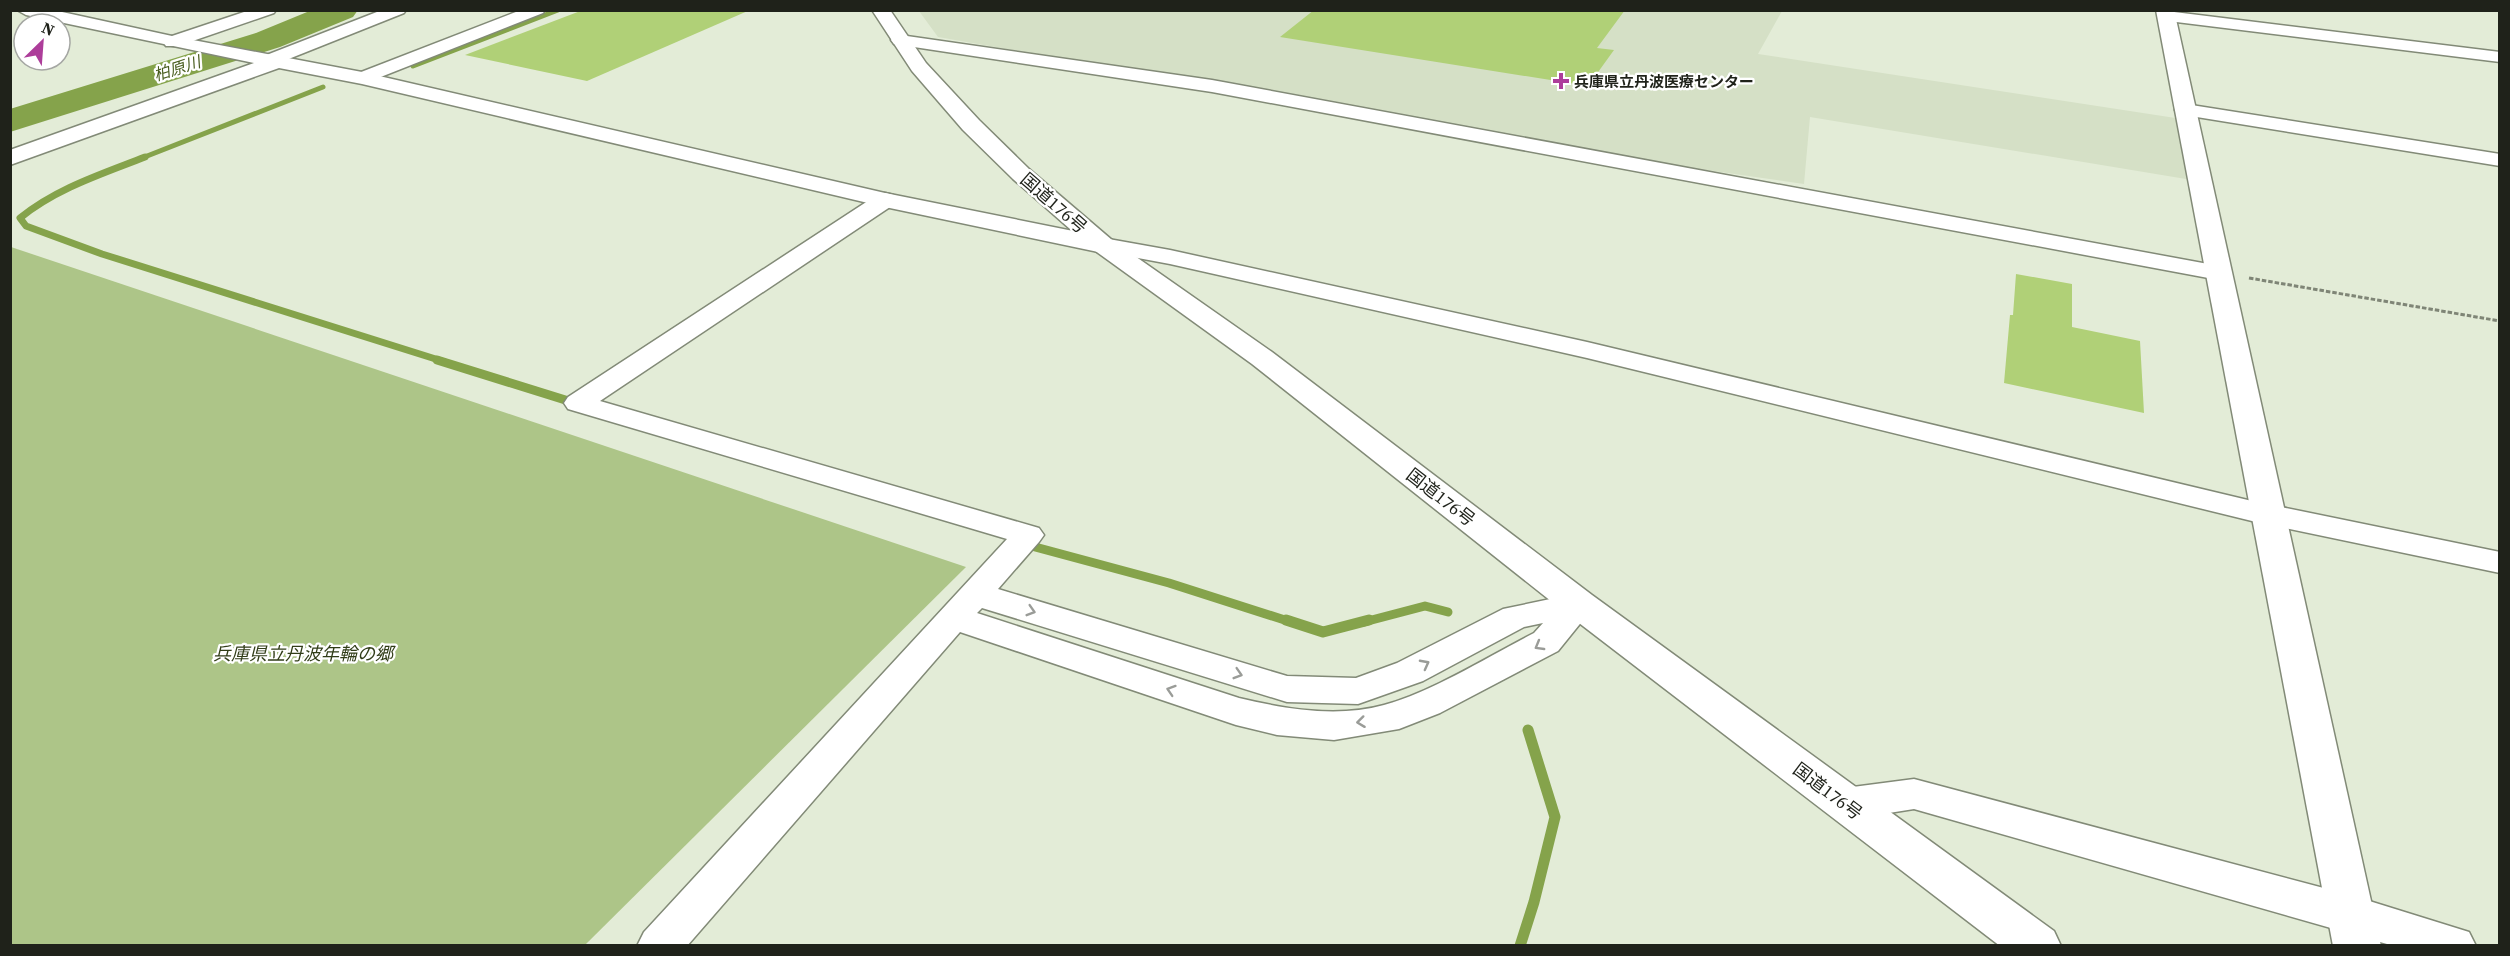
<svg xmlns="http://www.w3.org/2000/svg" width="2510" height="956" viewBox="0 0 2510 956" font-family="'Source Serif 4','Noto Sans JP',serif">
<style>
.built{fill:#d5e0c6}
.green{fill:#adc588}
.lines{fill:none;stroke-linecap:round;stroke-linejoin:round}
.stream-far3{stroke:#85a34b;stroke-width:5}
.stream-far2{stroke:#85a34b;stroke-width:7}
.stream-far1{stroke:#85a34b;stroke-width:9}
.stream{stroke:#85a34b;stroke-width:11}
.river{fill:#85a34b;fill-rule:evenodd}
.building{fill:#b0d077}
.minor-casing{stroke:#828a77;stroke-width:3}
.tertiary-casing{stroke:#828a77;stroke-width:3}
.trunk-casing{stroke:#828a77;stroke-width:3}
.path{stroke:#7f8576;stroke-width:3;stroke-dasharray:4.5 2;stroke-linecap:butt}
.minor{fill:#fff;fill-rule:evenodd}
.tertiary{fill:#fff;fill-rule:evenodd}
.trunk{fill:#fff;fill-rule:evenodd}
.oneway{stroke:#9a9c98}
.poi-dot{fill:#ad3d9a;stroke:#fff;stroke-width:2}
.labels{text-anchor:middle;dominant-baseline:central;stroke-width:4.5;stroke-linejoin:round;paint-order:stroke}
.far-poi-label{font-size:15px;font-weight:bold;fill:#1f221a;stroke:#fff;text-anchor:start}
.far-water-label{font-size:16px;font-style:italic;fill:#485c1e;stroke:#fff}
.street-label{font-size:18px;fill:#1f221a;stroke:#fff}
.park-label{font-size:18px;font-style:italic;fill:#313d18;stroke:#fff}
</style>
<rect width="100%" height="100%" fill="#e3ecd7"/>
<!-- built -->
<polygon class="built" points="919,11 1782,11 1758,54 2182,119 2192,180 1810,117 1804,184 1672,165 938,37"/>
<!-- green -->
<polygon class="green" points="11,247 966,567 585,945 11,945"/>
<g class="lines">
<!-- stream-far3 -->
<g class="stream-far3">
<polyline points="413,66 558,10"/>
<polyline points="142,158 323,87"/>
</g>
<!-- stream-far2 -->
<path class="stream-far2" d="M145 157C102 174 57 188 20 218L26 226 102 254 442 361"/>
<!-- stream-far1 -->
<g class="stream-far1">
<polyline points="437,360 575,403"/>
<polyline points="1024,544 1169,583 1291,622"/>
<polyline points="1364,622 1425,606 1448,612"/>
</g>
<!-- stream -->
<g class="stream">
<polyline points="1286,620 1323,632 1369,620"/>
<polyline points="1520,946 1534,902 1555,817 1528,730"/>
</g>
<!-- river -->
<polygon class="river" points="312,10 358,10 353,17 280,47 10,132 10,109 256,33"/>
</g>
<!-- building -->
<g class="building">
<polygon points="583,10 750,10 587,81 465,55"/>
<polygon points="1314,10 1625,10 1597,48 1614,50 1588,86 1280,37"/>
<polygon points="2016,274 2072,284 2072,327 2140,341 2144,413 2004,383 2010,315 2013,315"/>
</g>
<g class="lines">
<!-- minor casing -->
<g class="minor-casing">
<g id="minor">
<polygon points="250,10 276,10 274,13 178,46 166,46 163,42 166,38"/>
<polygon points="382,10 406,10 404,13 276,64 264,64 261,60 264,56"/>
<polygon points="521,10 545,10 543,13 368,82 356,82 353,78 356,74"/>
<polygon points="2166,11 2500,52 2500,62 2160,20 2158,16"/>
<polygon points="900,35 1212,80 2219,266 2227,268 2231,273 2227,278 2219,280 1212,92 894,44 891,40 894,36"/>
<polygon points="2185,104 2500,154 2500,166 2178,114 2175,110 2178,106"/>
<path d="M885 193 893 195 896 200 893 205 600 401 1039 528 1044 535 1039 542 998 589 1287 676 1356 678 1397 663 1503 609 1579 593 1591 596 1596 604 1558 651 1440 713 1399 729 1334 740 1277 735 1236 725 960 632 687 946H637L644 932 1007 539 568 409 564 403 568 397 877 195ZM982 608 1287 702 1358 704 1423 681 1524 627 1543 623 1534 633C1489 656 1432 692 1384 705 1337 718 1285 709 1239 698L977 613Z"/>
<polygon points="1103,238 1170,250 1587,342 2252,501 2500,552 2500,573 2252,521 1587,358 1170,264 1095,250 1091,245 1095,240"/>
<polygon points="1914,779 2350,895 2469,932 2476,946 2394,946 1914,809 1845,820 1831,815 1825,804 1831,793 1845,788"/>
</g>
</g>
<!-- tertiary casing -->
<g class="tertiary-casing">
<g id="tertiary">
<polygon points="17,10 53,10 172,36 362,72 885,193 1103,237 1112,240 1116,245 1112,250 1103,253 885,207 362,84 279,68 10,165 10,150 254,63 26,15"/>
<polygon points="2156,10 2174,10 2381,946 2333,946"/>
</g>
</g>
<!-- trunk casing -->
<g class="trunk-casing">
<polygon id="trunk" points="872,10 890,10 926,63 979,120 1029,169 1112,240 1272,352 1592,595 2054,931 2061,946 2000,946 1566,613 1252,364 1094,250 1013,179 963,130 912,71"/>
</g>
<!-- path -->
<polyline class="path" points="2249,278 2500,321"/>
<!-- minor -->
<use href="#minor" class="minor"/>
<!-- tertiary -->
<use href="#tertiary" class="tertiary"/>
<!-- trunk -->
<use href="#trunk" class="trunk"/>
</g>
<!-- one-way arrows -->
<defs><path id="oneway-chevron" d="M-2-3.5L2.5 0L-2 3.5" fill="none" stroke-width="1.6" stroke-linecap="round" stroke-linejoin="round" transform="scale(1.5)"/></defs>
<g class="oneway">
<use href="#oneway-chevron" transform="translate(1031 611) rotate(17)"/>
<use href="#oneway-chevron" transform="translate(1539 646) rotate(150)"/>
<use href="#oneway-chevron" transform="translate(1425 664) rotate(-28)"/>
<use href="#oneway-chevron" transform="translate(1238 674) rotate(17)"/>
<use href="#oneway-chevron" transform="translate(1171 690) rotate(-162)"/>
<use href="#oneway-chevron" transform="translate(1361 722) rotate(173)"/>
</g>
<!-- markers -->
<path class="poi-dot" d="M1558 72h6v6h6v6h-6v6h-6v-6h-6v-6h6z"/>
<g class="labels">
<!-- far-poi labels -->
<g class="far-poi-label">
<text x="1574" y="81">兵庫県立丹波医療センター</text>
</g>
<!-- far-water labels -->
<g class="far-water-label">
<text transform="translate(177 68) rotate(-18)">柏原川</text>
</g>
<!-- street labels -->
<g class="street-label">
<text transform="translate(1054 203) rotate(41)">国道176号</text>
<text transform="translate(1441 497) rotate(38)">国道176号</text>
<text transform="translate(1828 791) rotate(37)">国道176号</text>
</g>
<!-- park labels -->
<g class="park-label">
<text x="303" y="653">兵庫県立丹波年輪の郷</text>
</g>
</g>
<!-- border -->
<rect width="2510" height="956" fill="none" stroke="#1f221a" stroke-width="24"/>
<!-- north arrow -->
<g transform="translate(42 42) rotate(25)"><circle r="28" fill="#ffffff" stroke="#a5a7a3" stroke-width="1.5"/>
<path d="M0-4.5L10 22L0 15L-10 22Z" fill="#ad3d9a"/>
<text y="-9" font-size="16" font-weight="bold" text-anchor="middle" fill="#1f221a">N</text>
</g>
</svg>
